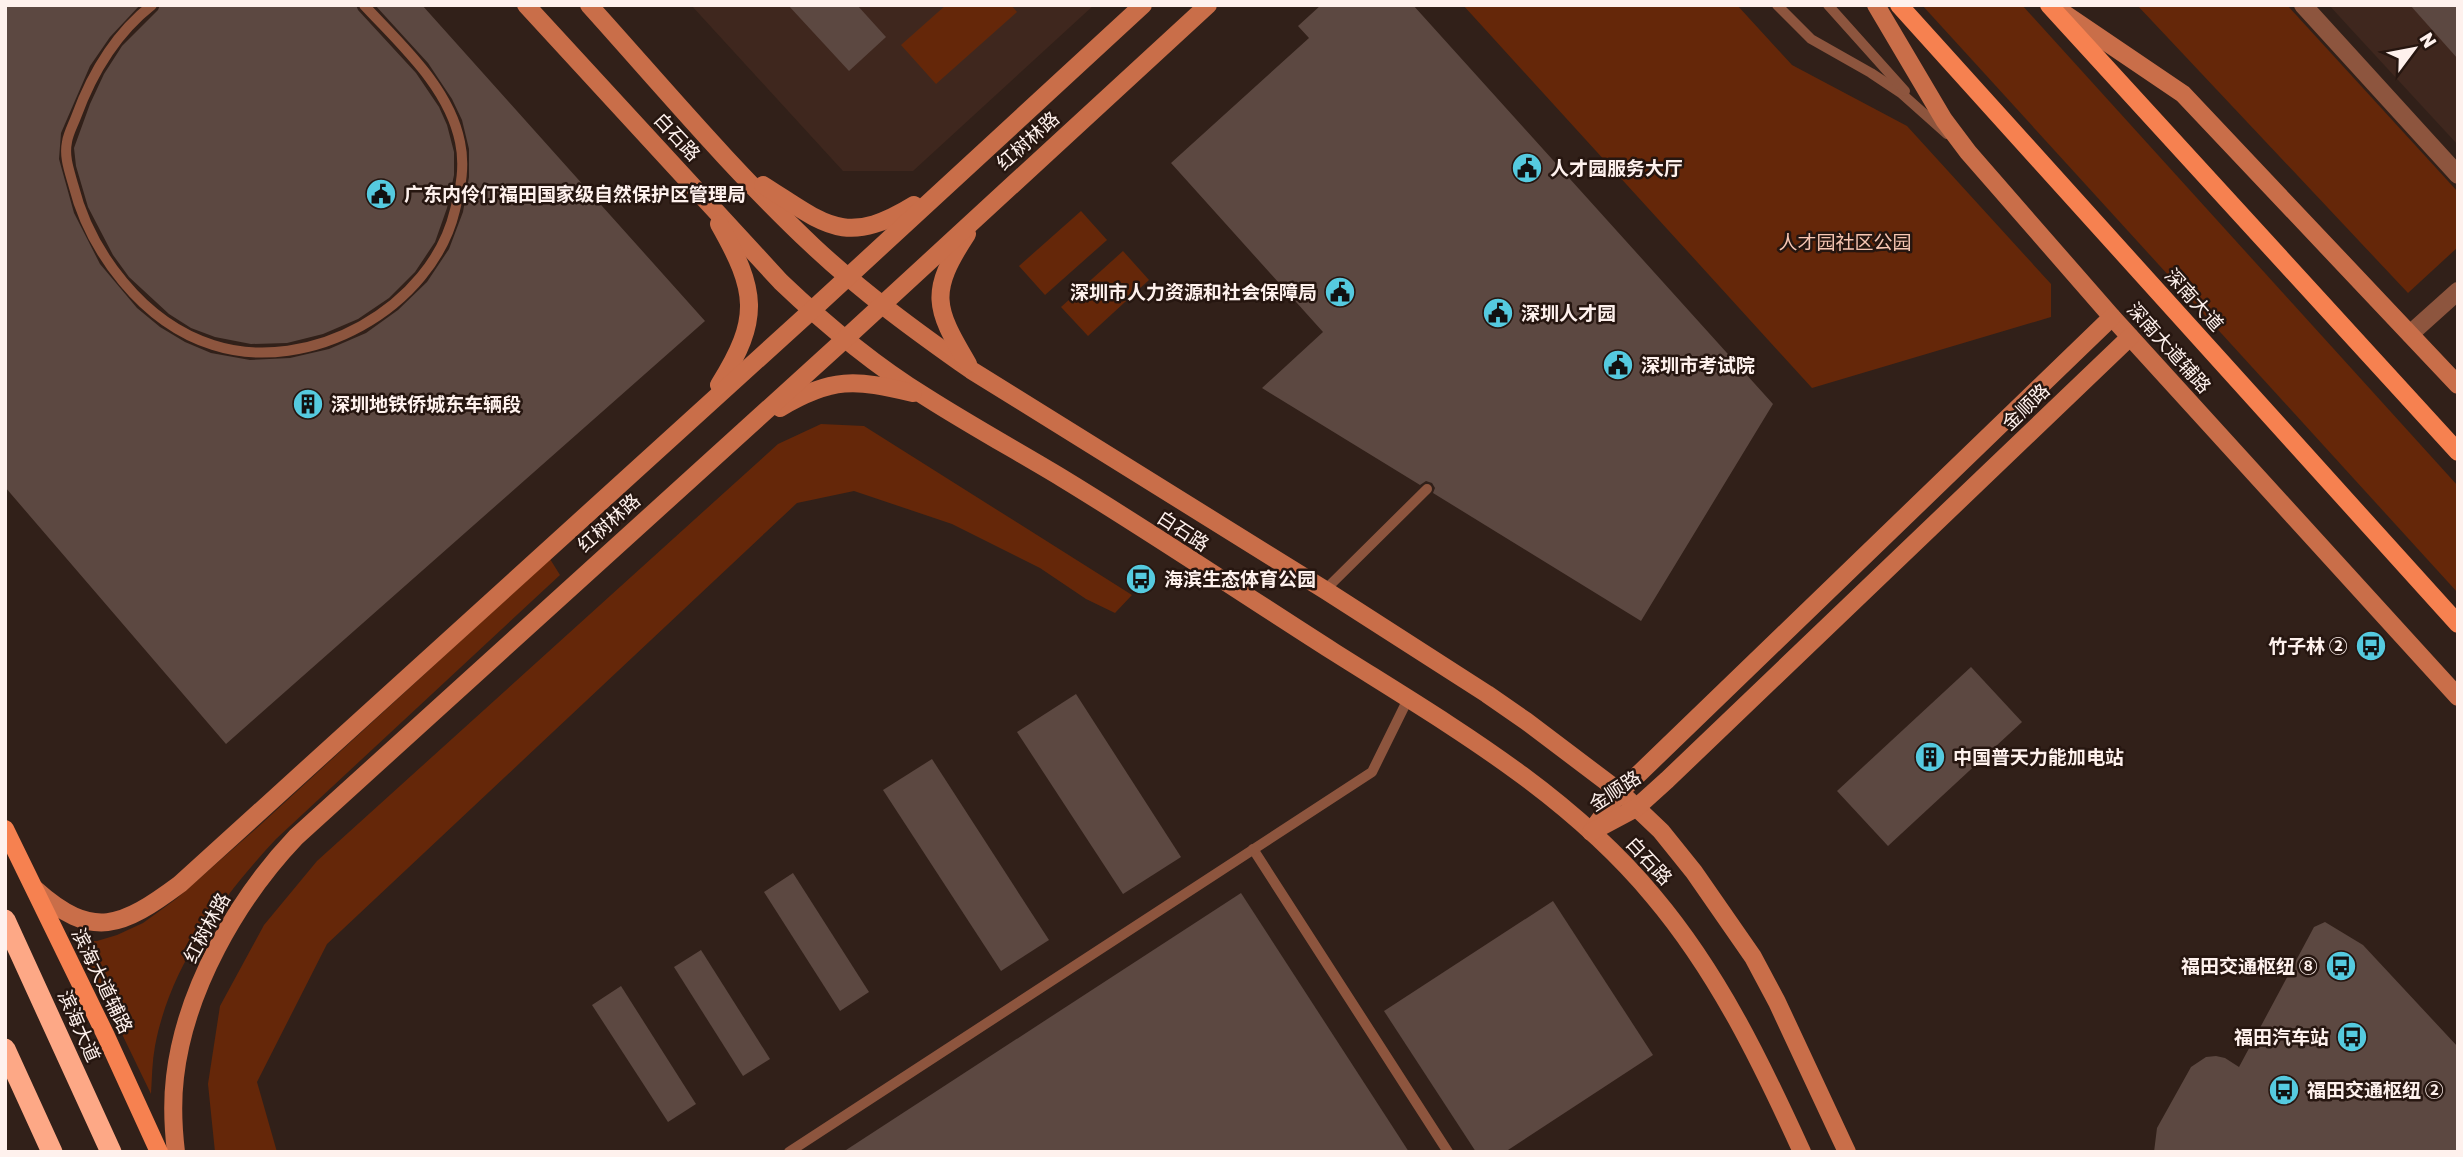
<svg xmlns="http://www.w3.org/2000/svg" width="2463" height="1157" viewBox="0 0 2463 1157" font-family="Rubik,'Noto Sans SC',sans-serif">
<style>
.built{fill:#3f271e}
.green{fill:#652709}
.building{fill:#5c4841}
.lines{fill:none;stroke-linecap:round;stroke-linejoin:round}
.lane{stroke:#8d553e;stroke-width:10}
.street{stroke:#8d553e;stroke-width:18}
.secondary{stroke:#c96e49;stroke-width:18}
.primary{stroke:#f68150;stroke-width:18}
.highway{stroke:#fda886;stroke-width:21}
.labels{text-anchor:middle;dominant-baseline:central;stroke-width:5;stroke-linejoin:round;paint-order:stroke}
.street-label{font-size:19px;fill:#fef1ed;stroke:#261610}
.poi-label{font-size:19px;font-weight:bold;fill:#fef1ed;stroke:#261610;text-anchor:start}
.park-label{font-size:19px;fill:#f7c6b3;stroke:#261610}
</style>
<rect width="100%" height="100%" fill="#312019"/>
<!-- built -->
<g class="built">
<polygon points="691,5 1094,5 913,171 843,171"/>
<polygon points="2329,5 2458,5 2458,145 2350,28"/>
</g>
<!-- green -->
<g class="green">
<polygon points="946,5 1011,5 1017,12 936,84 901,45"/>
<polygon points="1463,5 1737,5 1792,65 1907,126 2051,284 2051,317 1812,388"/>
<polygon points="1922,5 2022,5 2458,486 2458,593"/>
<polygon points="2137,5 2287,5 2458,192 2458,247 2408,293"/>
<polygon points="1081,211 1107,240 1045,295 1019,266"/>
<polygon points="1123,251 1149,280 1088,336 1061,307"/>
<polygon points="821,424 864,426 1132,595 1115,613 1086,599 1040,568 952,524 854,491 797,503 327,944 257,1082 277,1152 215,1152 208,1084 220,1006 264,925 317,861 778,444"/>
<path d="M550 559 560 575 276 839C222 897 170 966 155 1046 152 1062 152 1078 151 1094L77 941H97L117 935 143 923 176 899 258 827Z"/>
</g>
<!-- building -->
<g class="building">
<polygon points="5,5 140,5 110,37 90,66 61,133 59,159 74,213 100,264 137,308 160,327 185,342 211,353 250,360 290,358 329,349 366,333 398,310 427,282 449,249 463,212 469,177 469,149 462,120 452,99 428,63 375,5 422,5 705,321 226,744 5,487"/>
<polygon points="160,5 356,5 358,10 416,73 439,107 447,125 454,152 454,175 447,208 435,242 415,272 389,298 358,319 323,334 287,343 251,344 215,337 191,328 169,314 129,277 113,255 88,207 76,166 74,148 90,104 104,74 122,46 158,10"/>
<polygon points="788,5 857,5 886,37 849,71"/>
<polygon points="1321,5 1413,5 1773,404 1641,621 1433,493 1435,488 1432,483 1426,481 1420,485 1262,388 1323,332 1171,163 1309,38 1298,26"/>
<polygon points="2410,5 2458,5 2458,59"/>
<polygon points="1971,667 2022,722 1888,846 1837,791"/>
<polygon points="1076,694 1181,857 1123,894 1017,732"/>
<polygon points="932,759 1049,940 1001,971 883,790"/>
<polygon points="793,873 869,992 840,1011 764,892"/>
<polygon points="1241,893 1409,1152 843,1152"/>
<polygon points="1553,901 1653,1055 1505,1152 1476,1152 1384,1011"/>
<polygon points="2325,922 2363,945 2458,1047 2458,1152 2154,1152 2157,1128 2191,1067 2206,1057 2216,1056 2225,1058 2239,1067 2314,927"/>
<polygon points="701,950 770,1059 743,1076 674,967"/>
<polygon points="621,986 696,1104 668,1122 592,1005"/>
</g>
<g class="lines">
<!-- lane -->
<g class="lane">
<path d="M152 5C115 34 92 73 76 117 73 125 68 134 67 142 64 156 69 170 73 184 90 252 143 323 213 345 309 376 432 308 455 210 461 187 465 165 460 142 449 87 401 45 364 5"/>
<polyline points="1777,5 1811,39 1871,73 1901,93 1947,134"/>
<polyline points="1828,5 1905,91"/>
<polyline points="1325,590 1427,489"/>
<polyline points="1253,849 1448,1152"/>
<polyline points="789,1152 1372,772 1408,699"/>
</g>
<!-- street -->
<g class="street">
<polyline points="2303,5 2458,175"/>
<polyline points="2410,334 2458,291"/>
</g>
<!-- secondary -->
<g class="secondary">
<path d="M526 5 781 282C825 324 874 365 926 397 970 425 1017 451 1062 478 1154 534 1243 594 1334 652 1448 724 1567 792 1654 897 1718 973 1761 1062 1802 1152"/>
<path d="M589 5C662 86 733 171 813 246 862 292 917 332 971 370L1325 590 1487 694 1526 721 1620 792 1661 831 1694 872 1753 957 1777 1002 1847 1152"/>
<polyline points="1876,5 1944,120 1968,152 2112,317 2458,697"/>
<polyline points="2059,10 2183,94 2458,385"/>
<path d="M763 185C825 224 844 248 914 205"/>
<path d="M719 224C757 291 761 318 719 385"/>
<path d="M967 234C929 292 934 307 968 364"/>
<path d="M780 408C832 377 855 379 913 393"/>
<polyline points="1595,826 1620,792 2112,317"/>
<polyline points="1591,832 1636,808 1667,780 2130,337"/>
<path d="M35 889C93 941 122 927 180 884L811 311 1143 5"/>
<path d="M176 1152C173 1127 172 1102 175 1077 185 990 237 899 296 837L845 339 1208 5"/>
</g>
<!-- primary -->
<g class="primary">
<polyline points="1899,5 2458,624"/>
<polyline points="2049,5 2458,452"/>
<polyline points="5,829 106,1036 159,1152"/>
</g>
<!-- highway -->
<g class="highway">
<polyline points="5,920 111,1152"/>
<polyline points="5,1049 52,1152"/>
</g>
</g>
<!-- icons -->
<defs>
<g id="civic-disc" transform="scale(1.575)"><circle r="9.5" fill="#55cadf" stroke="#261610"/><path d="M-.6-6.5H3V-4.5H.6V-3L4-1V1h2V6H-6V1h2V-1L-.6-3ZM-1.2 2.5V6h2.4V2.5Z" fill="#111"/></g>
<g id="building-disc" transform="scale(1.575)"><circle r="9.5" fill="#55cadf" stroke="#261610"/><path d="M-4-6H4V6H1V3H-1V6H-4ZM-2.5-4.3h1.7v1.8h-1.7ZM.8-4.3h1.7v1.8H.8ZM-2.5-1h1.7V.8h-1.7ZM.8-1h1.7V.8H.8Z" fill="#111"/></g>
<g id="bus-disc" transform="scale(1.575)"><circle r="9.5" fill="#55cadf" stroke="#261610"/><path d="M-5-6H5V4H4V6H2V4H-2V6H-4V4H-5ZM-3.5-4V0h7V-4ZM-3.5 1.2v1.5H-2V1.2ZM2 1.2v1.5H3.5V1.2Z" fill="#111"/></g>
</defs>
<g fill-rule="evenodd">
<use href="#civic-disc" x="1527" y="168"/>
<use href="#civic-disc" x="381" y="194"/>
<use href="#civic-disc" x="1340" y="292"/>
<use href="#civic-disc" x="1498" y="313"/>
<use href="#civic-disc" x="1618" y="365"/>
<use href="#building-disc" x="308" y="404"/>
<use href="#bus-disc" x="1141" y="579"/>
<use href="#bus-disc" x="2371" y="646"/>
<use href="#building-disc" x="1930" y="757"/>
<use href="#bus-disc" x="2341" y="966"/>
<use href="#bus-disc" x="2352" y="1037"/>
<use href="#bus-disc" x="2284" y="1090"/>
</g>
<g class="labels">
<!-- street labels -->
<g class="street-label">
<text transform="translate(677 137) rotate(47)">白石路</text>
<text transform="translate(1028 141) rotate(-42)">红树林路</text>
<text transform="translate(2194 300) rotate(48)">深南大道</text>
<text transform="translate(2169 348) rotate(48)">深南大道辅路</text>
<text transform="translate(2026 407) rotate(-44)">金顺路</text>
<text transform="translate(609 523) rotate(-42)">红树林路</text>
<text transform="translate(1183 531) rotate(33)">白石路</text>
<text transform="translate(1615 791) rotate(-33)">金顺路</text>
<text transform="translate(1649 861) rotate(47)">白石路</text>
<text transform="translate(207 928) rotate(-62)">红树林路</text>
<text transform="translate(102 981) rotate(64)">滨海大道辅路</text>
<text transform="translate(79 1026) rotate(66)">滨海大道</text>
</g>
<!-- poi labels -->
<g class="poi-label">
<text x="1550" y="168">人才园服务大厅</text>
<text x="404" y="194">广东内伶仃福田国家级自然保护区管理局</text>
<text x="1317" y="292" text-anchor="end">深圳市人力资源和社会保障局</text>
<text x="1521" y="313">深圳人才园</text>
<text x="1641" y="365">深圳市考试院</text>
<text x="331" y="404">深圳地铁侨城东车辆段</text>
<text x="1164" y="579">海滨生态体育公园</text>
<text x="2348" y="646" text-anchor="end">竹子林 ②</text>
<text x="1953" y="757">中国普天力能加电站</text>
<text x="2318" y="966" text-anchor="end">福田交通枢纽 ⑧</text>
<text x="2329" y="1037" text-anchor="end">福田汽车站</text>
<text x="2307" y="1090">福田交通枢纽 ②</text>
</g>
<!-- park labels -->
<g class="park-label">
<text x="1845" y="242">人才园社区公园</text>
</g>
</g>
<!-- border -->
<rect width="2463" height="1157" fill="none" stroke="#fef1ed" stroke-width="14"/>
<!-- north arrow -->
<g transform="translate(2414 49) rotate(58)" stroke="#261610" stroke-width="5" paint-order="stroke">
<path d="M0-5L12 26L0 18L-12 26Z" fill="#fef1ed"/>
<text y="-10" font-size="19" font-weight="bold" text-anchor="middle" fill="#fef1ed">N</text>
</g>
</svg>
